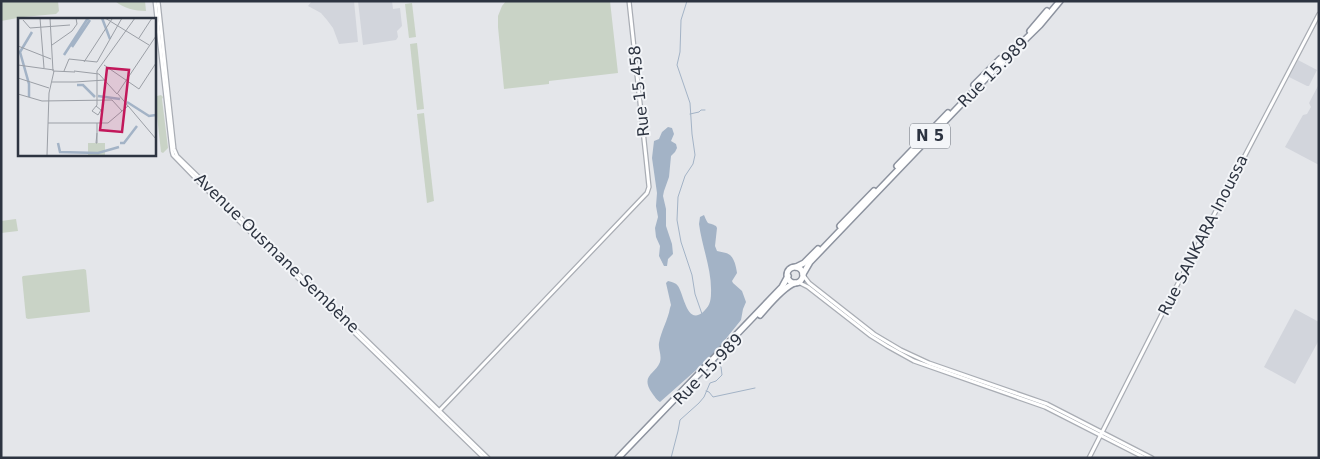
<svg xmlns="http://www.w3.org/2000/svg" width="1320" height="459" viewBox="0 0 1320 459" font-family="'DejaVu Sans',sans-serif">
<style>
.built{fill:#d2d5dc}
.green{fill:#c9d3c6}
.water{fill:#a3b3c6}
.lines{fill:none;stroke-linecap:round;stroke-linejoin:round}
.stream{stroke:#a3b3c6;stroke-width:1}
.secondary-casing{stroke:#a9adb4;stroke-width:5.5}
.highway-casing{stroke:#8d939f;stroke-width:8}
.secondary{stroke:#fff;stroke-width:3}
.highway{stroke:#fff;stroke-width:5}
.labels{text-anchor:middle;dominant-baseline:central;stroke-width:4;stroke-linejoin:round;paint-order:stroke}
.shield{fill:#f3f5f8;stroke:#686e78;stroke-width:1}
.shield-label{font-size:15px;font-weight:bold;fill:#2d3441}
.street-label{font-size:16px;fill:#2d3441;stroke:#f3f5f8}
.inset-river{fill:none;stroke:#a3b3c6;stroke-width:2.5}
.inset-road{fill:none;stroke:#9b9fa6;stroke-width:1}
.view{fill:#c2185b;fill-opacity:0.15;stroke:#c2185b;stroke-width:2.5}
.inset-edge{fill:none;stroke:#2d3441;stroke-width:2.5}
</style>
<rect width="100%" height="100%" fill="#e4e6ea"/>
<!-- built -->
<g class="built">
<polygon points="312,1 354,1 358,42 339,44 333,28 327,20 321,13 308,6"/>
<polygon points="358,1 392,1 393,9 400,8 402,26 397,31 398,37 396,40 363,45"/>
<polygon points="1298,60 1317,70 1309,86 1307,86 1289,77"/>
<polygon points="1319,84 1319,165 1285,147 1303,115 1307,114 1311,107 1309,103"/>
<polygon points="1295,309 1319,322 1319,340 1295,384 1264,367"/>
</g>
<!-- green -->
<g class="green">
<polygon points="1,1 58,1 59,11 56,14 23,17 1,21 1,15 2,15 1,13"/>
<path d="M115 1H145L146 11C135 11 123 8 115 1Z"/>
<polygon points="506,1 610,1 618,73 549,81 549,84 504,89 498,27 498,16 502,6"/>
<polygon points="412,3 416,37 409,38 405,4"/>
<polygon points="417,43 424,109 417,110 410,44"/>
<polygon points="161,95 163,97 162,99 168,148 163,153 161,152 155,98 157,97 157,96"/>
<polygon points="424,113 434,201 427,203 417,114"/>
<polygon points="16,219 18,231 1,233 1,221"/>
<polygon points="84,269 86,270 90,312 28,319 26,318 22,277 23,276"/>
</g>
<!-- water -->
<g class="water">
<polygon points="668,127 672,128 674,134 671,141 676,144 677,148 675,152 671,156 669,177 664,191 663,196 666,209 666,226 672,244 673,254 668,259 667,266 664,266 659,256 660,246 656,237 655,228 658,217 656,206 657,193 652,158 654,141 659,139 662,132"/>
<path d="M704 215C709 227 707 221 716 226L717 228 715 246 717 251C720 252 723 252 726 253 734 255 736 266 737 273L732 281 733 283 742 291 746 302 743 309 741 320 712 356 660 402C656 399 655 397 652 393 640 375 655 375 660 362 662 355 658 349 659 343 661 331 668 320 670 308L671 305 666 283 668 281C672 282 676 283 678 286 684 295 687 324 702 313 709 307 711 302 711 293 712 270 702 247 699 224L700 217Z"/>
</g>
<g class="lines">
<!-- stream -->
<g class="stream">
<polyline points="687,1 681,20 680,52 677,65 690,103 692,134 695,155 693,164 685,176 678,197 677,220 681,242 692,275 695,294 702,314"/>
<polyline points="690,114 699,112 701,110 705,110"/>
<polyline points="706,391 709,392 713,397 755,388"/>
<polyline points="671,458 678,431 680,420 699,403 704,397 710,383 716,381 722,375 721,367 714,359"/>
</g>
<!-- secondary casing -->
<g class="secondary-casing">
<g id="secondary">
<polyline points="155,1 172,151 173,155 204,187 484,458"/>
<polyline points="158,1 174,149 177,156 488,458"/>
<polyline points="803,275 809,283 874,334 901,350 929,363 1047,404 1152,458"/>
<polyline points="798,282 808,287 871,336 887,346 914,361 1045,407 1145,458"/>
<polyline points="439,411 647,193 649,187 646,158 629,1"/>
<polyline points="1089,458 1161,316 1319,14"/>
</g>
</g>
<!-- highway casing -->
<g class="highway-casing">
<g id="highway">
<polyline points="1030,31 1047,11"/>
<polyline points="974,85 1000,59"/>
<polyline points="897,166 948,113"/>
<polyline points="840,226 874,191"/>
<polyline points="796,267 804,263 818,249"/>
<circle cx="795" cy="275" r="8"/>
<polyline points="803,274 810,262 990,74 1040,25 1060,1"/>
<path d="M760 315C769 305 783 287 795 283"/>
<polyline points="618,458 782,287 788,276"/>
</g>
</g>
<!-- secondary -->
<use href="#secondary" class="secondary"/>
<!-- highway -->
<use href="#highway" class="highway"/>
</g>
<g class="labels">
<!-- shield labels -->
<rect class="shield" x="910" y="123.5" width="40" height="25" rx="4"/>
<g class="shield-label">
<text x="930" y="136">N 5</text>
</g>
<!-- street labels -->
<g class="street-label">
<text transform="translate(993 72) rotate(-45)">Rue 15.989</text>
<text transform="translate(639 91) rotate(-96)">Rue 15.458</text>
<text transform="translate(1203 235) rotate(-63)">Rue SANKARA Inoussa</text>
<text transform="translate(277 253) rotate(44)">Avenue Ousmane Sembène</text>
<text transform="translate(708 369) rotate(-46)">Rue 15.989</text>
</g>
</g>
<!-- overview -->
<g transform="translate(18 18)">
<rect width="138" height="138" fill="#e4e6ea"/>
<path d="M70 125H87V137H70Z" fill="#c9d3c6"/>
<path class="inset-river" d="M84 0 92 21M54 29 72 2M46 37 70 0M59 67H65L77 79M80 78 102 81M11 79V66L2 34 14 14M109 84 131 98 138 97M40 125 42 134 80 135 101 129M102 125H106L119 108"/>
<path class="inset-road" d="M22 0 26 50M32 0 35 53 57 54M87 0 131 27M5 2 12 10 52 7M121 20 134 0M34 27 54 13 59 6 58 0M0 28 33 41M66 44 94 1M0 47 36 52M86 47 121 71 138 45M46 53 51 41 79 44 104 0M56 53 81 56 99 76M0 60 31 70M34 64H57M57 64 87 62M0 76 24 83 94 82 104 93M99 76 138 18M100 76 138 121M78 88 83 92 80 97 74 93 79 87V53L117 0M30 105H90L110 88M79 115 78 125H79V105M29 137 31 75 36 53"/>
<path class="view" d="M89 50 111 52 104 114 82 112Z"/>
<rect width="138" height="138" class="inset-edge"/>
</g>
<!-- border -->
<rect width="1320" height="459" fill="none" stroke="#2d3441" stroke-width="5"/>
</svg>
